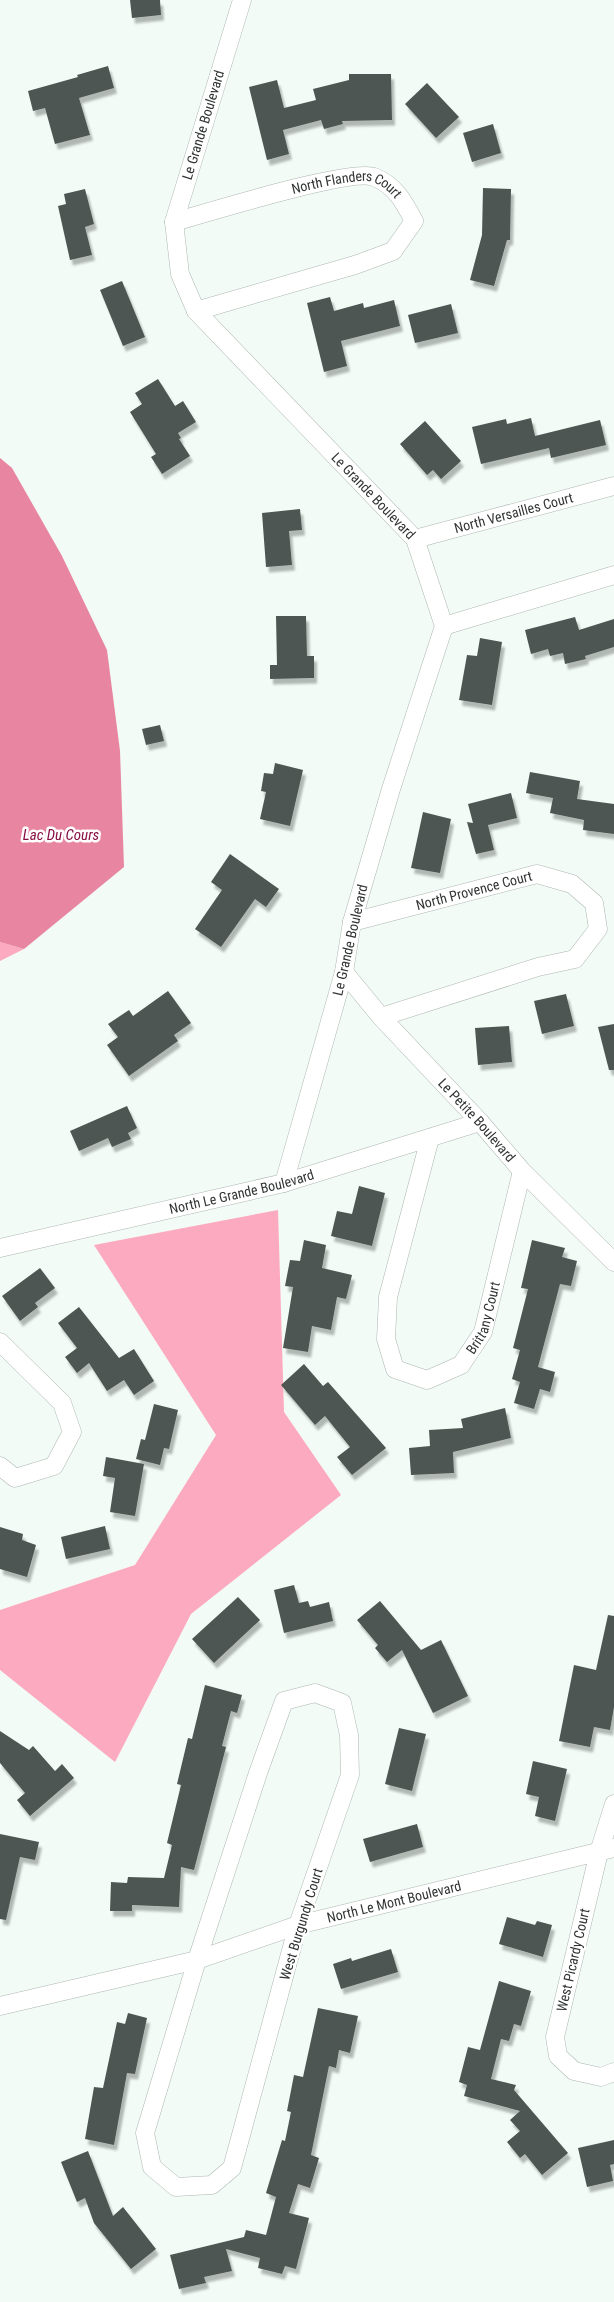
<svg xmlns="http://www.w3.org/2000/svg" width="614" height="2302" viewBox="0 0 614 2302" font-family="'Roboto Condensed',sans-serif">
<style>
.forest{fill:#fcaabf}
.water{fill:#e885a0}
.building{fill:#4e5652;filter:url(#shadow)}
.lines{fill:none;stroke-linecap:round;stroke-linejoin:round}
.street-casing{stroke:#aeb7b2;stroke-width:19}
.street{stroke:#fff;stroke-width:18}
.labels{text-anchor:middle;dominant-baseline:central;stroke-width:5;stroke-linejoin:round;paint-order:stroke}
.street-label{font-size:14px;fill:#313432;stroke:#fff}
.water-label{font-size:15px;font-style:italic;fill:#870e42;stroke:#fff}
</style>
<defs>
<filter id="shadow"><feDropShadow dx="3" dy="5.5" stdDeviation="1" flood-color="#0004"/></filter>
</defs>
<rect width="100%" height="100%" fill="#f2fbf6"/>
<!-- forest -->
<g class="forest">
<polygon points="0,942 24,949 0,961"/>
<polygon points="278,1210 284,1412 341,1495 191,1614 115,1762 0,1670 0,1610 135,1565 216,1435 94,1245"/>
</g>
<!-- water -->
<polygon class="water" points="0,458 12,468 62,556 107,650 120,751 124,867 24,949 0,942"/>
<!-- building -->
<g class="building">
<polygon points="130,0 160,0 161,15 132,18"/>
<polygon points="108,66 114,88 79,98 90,135 55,144 45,108 33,111 28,91 78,77 77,75"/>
<polygon points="349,74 391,74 392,120 342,121 343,124 324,129 321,120 283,130 289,154 267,160 249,87 277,80 284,108 316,100 313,89 349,80"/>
<polygon points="427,83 459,117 436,138 405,104"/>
<polygon points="493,124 501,153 472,162 463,133"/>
<polygon points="483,188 511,189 510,240 507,240 494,286 470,280 482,235"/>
<polygon points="85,189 94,224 85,227 92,255 70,260 58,206 66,204 64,194"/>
<polygon points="122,281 145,337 123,346 100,290"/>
<polygon points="330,297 334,311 363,303 364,308 394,300 400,326 341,341 347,366 324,372 307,303"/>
<polygon points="451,304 458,333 415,343 408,315"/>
<polygon points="158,379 175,406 183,401 196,422 178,433 181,438 179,439 190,456 162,474 151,457 156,454 130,412 142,404 135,393"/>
<polygon points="531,418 535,436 600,420 606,445 551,458 549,448 481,464 472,427 506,419 507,424"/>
<polygon points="425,421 461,461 441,479 433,470 427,475 400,444"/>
<polygon points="300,509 302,530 289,531 292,565 266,567 262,513"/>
<polygon points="276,616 306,616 307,656 314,656 314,678 270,679 270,665 277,665"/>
<polygon points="575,617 579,630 614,619 614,647 585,656 586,659 565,664 563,653 550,656 548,649 531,654 525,630"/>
<polygon points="480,638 502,642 492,705 459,700 467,655 477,656"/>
<polygon points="160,725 164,741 146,745 142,729"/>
<polygon points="275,763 303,770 290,826 260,819 266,792 261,791 264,773 273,774"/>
<polygon points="530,772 580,781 577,799 614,804 614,834 583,830 584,820 550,813 553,798 526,793"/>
<polygon points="511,793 517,818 488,825 494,850 476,854 467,822 473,823 468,804"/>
<polygon points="423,812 451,819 440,873 411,868"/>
<polygon points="230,854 279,889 266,907 255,899 221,947 195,929 222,890 211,882"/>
<polygon points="168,991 191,1023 174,1035 178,1041 129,1076 107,1045 118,1037 108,1024 129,1010 133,1016"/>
<polygon points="566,994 574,1026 542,1034 534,1001"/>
<polygon points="614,1024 614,1070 609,1070 598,1027"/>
<polygon points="509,1026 512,1062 478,1065 475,1028"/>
<polygon points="127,1106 137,1128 128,1133 131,1139 112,1147 108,1138 79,1151 70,1131"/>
<polygon points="359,1186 385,1193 372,1246 331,1236 337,1211 352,1214"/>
<polygon points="304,1240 326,1245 322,1268 352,1275 346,1299 337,1297 331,1330 312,1326 308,1352 283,1348 293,1287 285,1286 290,1260 300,1261"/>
<polygon points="532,1240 565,1248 562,1257 577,1261 571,1286 560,1284 538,1367 555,1372 550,1392 540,1389 534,1409 514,1403 520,1382 512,1379 520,1350 513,1348 528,1289 521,1288"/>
<polygon points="40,1268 55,1288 35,1303 38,1307 20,1321 2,1296"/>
<polygon points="79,1307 119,1358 134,1349 154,1381 134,1395 124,1380 107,1391 89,1363 77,1373 65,1357 77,1348 58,1323"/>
<polygon points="304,1364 323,1386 328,1382 386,1448 352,1475 337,1457 350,1447 325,1416 315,1425 281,1385"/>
<polygon points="154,1404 178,1410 169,1449 164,1448 160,1465 136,1459 141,1439 145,1440"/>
<polygon points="505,1408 511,1438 453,1452 454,1473 411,1475 409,1448 430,1446 429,1430 463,1428 461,1419"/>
<polygon points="106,1457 144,1464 135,1516 110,1512 115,1478 103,1476"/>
<polygon points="105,1526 110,1549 66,1559 61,1537"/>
<polygon points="0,1527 23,1534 22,1540 36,1545 27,1577 0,1569"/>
<polygon points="294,1585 299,1603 308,1601 310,1607 329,1602 333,1621 284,1633 274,1590"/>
<polygon points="238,1597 260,1620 214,1663 192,1639"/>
<polygon points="380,1601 421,1650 441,1640 468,1696 433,1713 402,1650 387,1662 375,1648 378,1645 357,1620"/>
<polygon points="608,1615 614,1616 614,1707 610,1730 594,1727 590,1747 559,1741 574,1665 596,1670"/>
<polygon points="205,1685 242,1695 237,1713 231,1711 222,1746 226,1747 194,1870 181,1867 179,1907 132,1905 132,1911 110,1911 111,1882 127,1883 128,1877 164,1878 172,1845 167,1843 181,1785 177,1784 188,1738 192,1739"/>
<polygon points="399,1728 426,1734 412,1791 385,1784"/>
<polygon points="0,1731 29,1750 33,1746 55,1771 62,1764 74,1778 30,1816 17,1800 25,1793 0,1763"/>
<polygon points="533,1761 567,1769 555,1821 535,1816 539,1797 526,1794"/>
<polygon points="417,1824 423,1847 370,1862 363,1839"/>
<polygon points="0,1834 39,1842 35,1860 20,1857 6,1920 0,1919"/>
<polygon points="507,1917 535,1925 537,1921 552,1925 543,1957 499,1944"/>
<polygon points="391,1949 398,1972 341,1989 333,1964 351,1958 352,1961"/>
<polygon points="499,1981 531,1991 521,2026 514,2024 509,2041 501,2039 491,2079 516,2085 514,2090 568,2153 542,2175 525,2154 520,2158 507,2142 520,2131 510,2120 520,2111 464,2096 467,2085 459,2082 468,2047 480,2050"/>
<polygon points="318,2008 358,2016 350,2053 339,2050 336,2068 329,2066 311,2155 319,2158 310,2188 298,2184 289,2213 309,2218 296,2269 285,2266 282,2274 258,2268 260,2258 226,2249 232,2271 204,2277 206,2283 179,2289 170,2255 244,2237 246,2230 266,2235 276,2197 266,2193 282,2140 285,2141 291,2112 287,2111 294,2075 303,2077"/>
<polygon points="128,2013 147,2018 135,2074 127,2073 114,2145 85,2139 94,2087 103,2088 117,2022 125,2024"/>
<polygon points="614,2140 614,2164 610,2165 613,2181 587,2187 578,2148"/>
<polygon points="88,2151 113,2216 123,2207 156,2249 131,2269 94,2223 85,2198 77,2202 61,2162"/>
</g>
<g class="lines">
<!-- street casing -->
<g class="street-casing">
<g id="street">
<path id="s1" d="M242 0 174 222 180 274 196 311 415 539 444 626 391 789 352 922 344 972 284 1183"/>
<path id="s2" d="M174 222C206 213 351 168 374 177 395 185 404 202 414 221L393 251 355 265 196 311"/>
<path id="s3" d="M415 539 614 486"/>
<polyline points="444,626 614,575"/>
<path id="s4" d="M352 922 537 874 572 884 594 903 598 929 575 959 538 967 381 1017"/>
<path id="s5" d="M344 972 381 1017 480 1122 522 1171 614 1262"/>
<path id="s6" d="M430 1138 388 1297 386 1339 395 1369 427 1380 461 1365 483 1332 522 1171"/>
<path id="s7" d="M0 1248 284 1183 480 1122"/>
<polyline points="0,1342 62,1403 72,1432 54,1466 15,1478 0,1466"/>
<polygon points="315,1693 342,1703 349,1735 350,1775 298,1925 232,2168 212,2185 176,2187 152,2167 145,2133 197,1960 258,1773 284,1701"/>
<polyline points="614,1804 599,1852 555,2037 558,2056 574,2071 601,2077 614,2072"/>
<path id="s8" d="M0 2006 197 1960 298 1925 614 1848"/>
</g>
</g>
<!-- street -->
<use href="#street" class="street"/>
</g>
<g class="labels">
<!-- street labels -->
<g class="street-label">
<text transform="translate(203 125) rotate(-73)">Le Grande Boulevard</text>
<text stroke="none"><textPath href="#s2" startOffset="180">North Flanders Court</textPath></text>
<text stroke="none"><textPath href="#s1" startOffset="581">Le Grande Boulevard</textPath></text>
<text stroke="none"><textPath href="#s3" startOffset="102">North Versailles Court</textPath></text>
<text stroke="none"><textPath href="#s4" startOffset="126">North Provence Court</textPath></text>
<text transform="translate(350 940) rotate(-77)">Le Grande Boulevard</text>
<text stroke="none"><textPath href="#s5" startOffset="199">Le Petite Boulevard</textPath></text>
<text stroke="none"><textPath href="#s7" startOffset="248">North Le Grande Boulevard</textPath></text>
<text stroke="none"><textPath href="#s6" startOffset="362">Brittany Court</textPath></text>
<text stroke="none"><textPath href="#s8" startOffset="408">North Le Mont Boulevard</textPath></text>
<text transform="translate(301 1924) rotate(-73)">West Burgundy Court</text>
<text transform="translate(573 1960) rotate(-77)">West Picardy Court</text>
</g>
<!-- water labels -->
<g class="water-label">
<text x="61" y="835">Lac Du Cours</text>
</g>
</g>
</svg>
